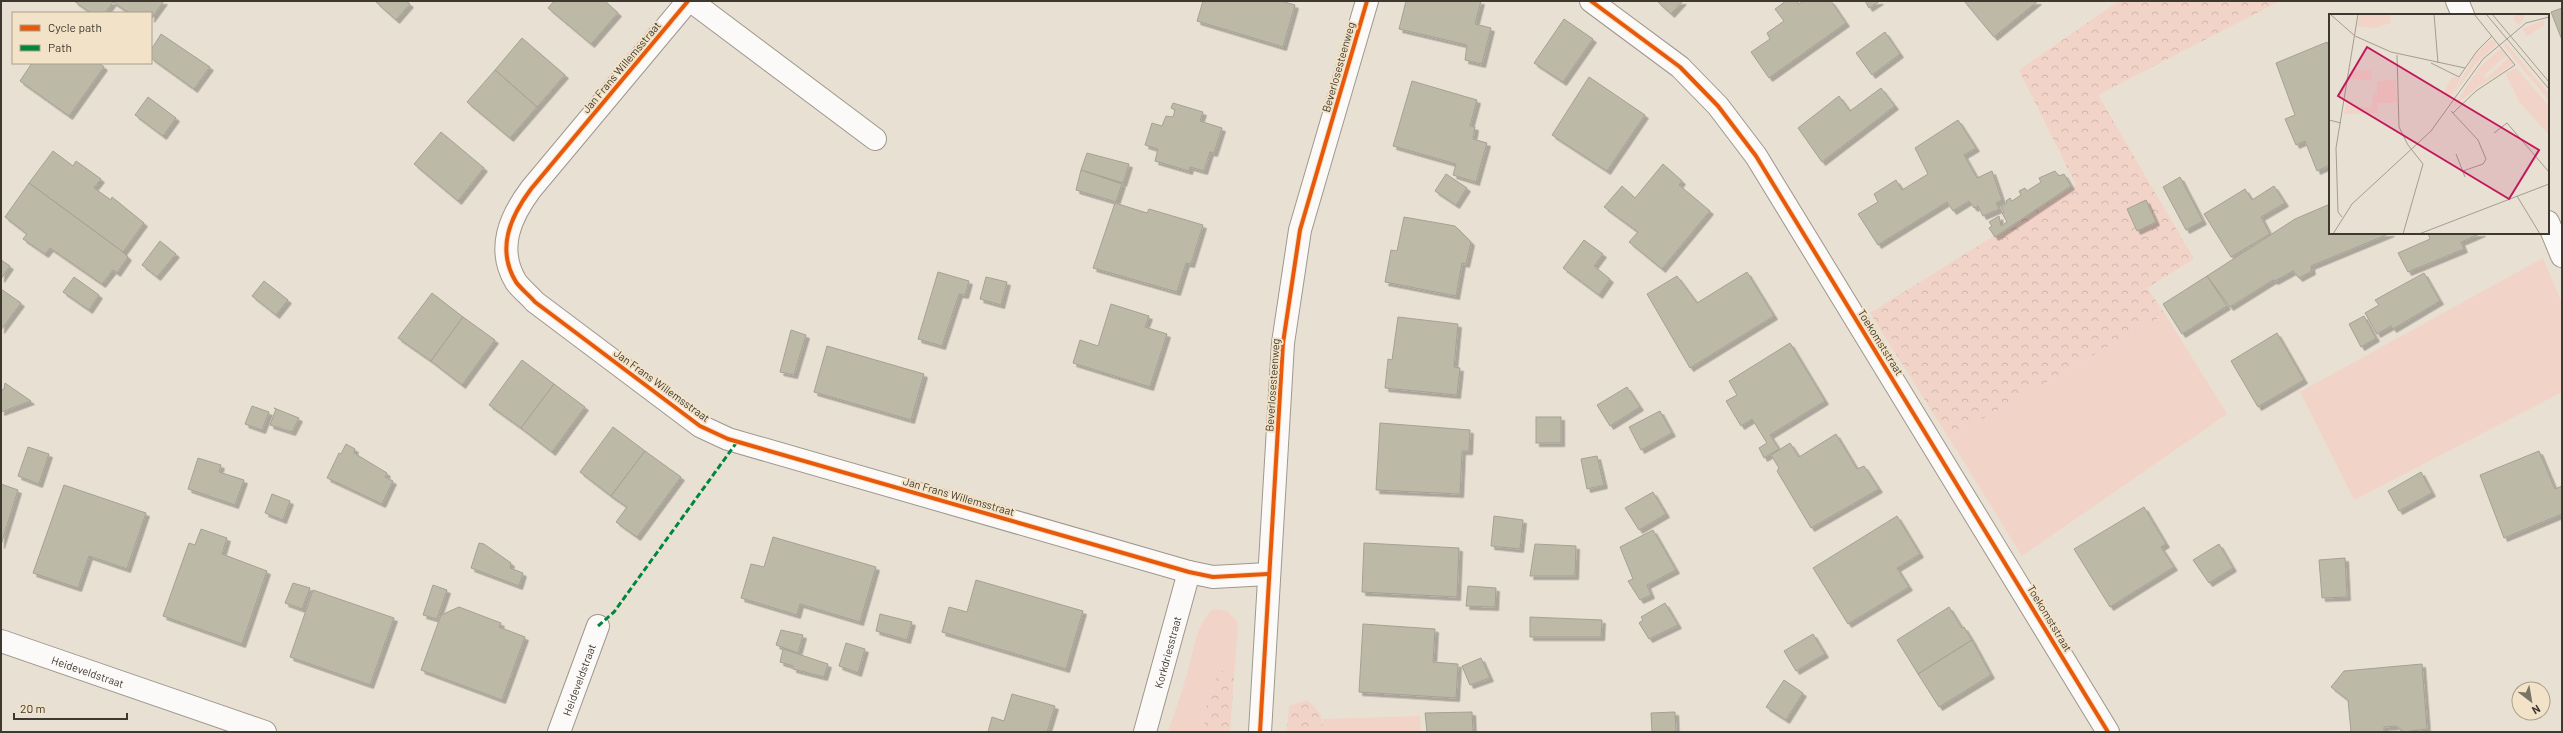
<svg xmlns="http://www.w3.org/2000/svg" width="2563" height="733" viewBox="0 0 2563 733" font-family="Barlow,sans-serif">
<style>
.green{fill:#f2d3c8}
.forest{fill:url(#forest-crowns)}
.building{fill:#bdb9a7;stroke:#a4a195;filter:url(#shadow)}
.lines{fill:none;stroke-linecap:round;stroke-linejoin:round}
.minor-casing{stroke:#9e978d;stroke-width:24}
.tertiary-casing{stroke:#9e978d;stroke-width:24}
.minor{stroke:#fcfaf8;stroke-width:22}
.tertiary{stroke:#fcfaf8;stroke-width:22}
.quiet{stroke:#00873e;stroke-width:3;stroke-dasharray:6 3;stroke-linecap:butt}
.cycleway-casing{stroke:#f2e3c8;stroke-width:6}
.cycleway{stroke:#e8590c;stroke-width:4}
.labels{text-anchor:middle;dominant-baseline:central;stroke-width:4;stroke-linejoin:round;paint-order:stroke}
.street-label{font-size:11px;fill:#3e382e;stroke:#f2e3c8}
.inset-road{fill:none;stroke:#a49d90;stroke-width:1}
.view{fill:#c2185b;fill-opacity:0.15;stroke:#c2185b;stroke-width:2}
.inset-edge{fill:none;stroke:#3e382e;stroke-width:2}
</style>
<defs>
<pattern id="forest-crowns" width="20" height="18" patternUnits="userSpaceOnUse"><rect width="20" height="18" fill="#f2d3c8"/><path d="M2 6a3 3 0 1 1 6 0M12 15a3 3 0 1 1 6 0" fill="none" stroke="#d1b6ac"/></pattern>
<filter id="shadow"><feDropShadow dx="3.5" dy="3.5" stdDeviation="0" flood-color="#0004"/></filter>
</defs>
<rect width="100%" height="100%" fill="#e8e0d2"/>
<!-- green -->
<g class="green">
<polygon points="2543,258 2562,303 2562,392 2354,500 2300,392"/>
<polygon points="2165,314 2227,414 2022,556 1949,438"/>
<path d="M1213 609 1227 611 1238 622 1234 676 1221 671 1208 696 1203 732H1168C1175 711 1183 689 1189 667 1195 645 1196 626 1213 609Z"/>
<polygon points="1420,716 1421,732 1323,732 1323,719"/>
</g>
<!-- forest -->
<g class="forest">
<polygon points="2119,1 2280,1 2098,95 2194,259 2147,288 2165,314 1949,438 1870,313 2076,185 2019,70"/>
<polygon points="1220,670 1234,676 1230,732 1203,732 1208,696"/>
<path d="M1307 700C1319 710 1323 716 1323 732H1287L1289 706Z"/>
</g>
<!-- building -->
<g class="building">
<polygon points="74,1 164,1 151,19 151,13 129,13 113,2 105,13 91,13"/>
<polygon points="377,1 406,1 410,4 396,20 376,2"/>
<polygon points="554,1 605,1 618,13 591,44 548,8"/>
<polygon points="1203,1 1281,1 1295,5 1283,47 1197,21"/>
<polygon points="1406,1 1481,1 1475,24 1491,28 1482,64 1465,60 1467,45 1399,29"/>
<polygon points="1657,1 1683,1 1671,14"/>
<polygon points="1786,1 1797,1 1799,4 1804,1 1831,1 1846,23 1769,78 1751,52 1770,39 1767,33 1784,21 1775,9"/>
<polygon points="1865,1 1880,1 1869,8"/>
<polygon points="1964,1 2038,1 1994,37"/>
<polygon points="2562,8 2562,40 2551,12"/>
<polygon points="1564,19 1593,39 1563,82 1534,63"/>
<polygon points="1885,32 1900,54 1872,75 1856,53"/>
<polygon points="161,34 210,67 194,89 151,58 151,50"/>
<polygon points="522,38 565,75 537,107 495,70"/>
<polygon points="2327,42 2330,50 2330,165 2317,171 2305,141 2296,145 2285,119 2295,115 2276,63"/>
<polygon points="32,63 99,63 104,67 69,116 20,81"/>
<polygon points="495,70 537,107 510,138 467,102"/>
<polygon points="1589,77 1645,115 1607,171 1552,135"/>
<polygon points="1412,81 1477,100 1470,126 1475,127 1473,139 1487,143 1476,182 1453,175 1456,164 1393,146"/>
<polygon points="1881,88 1895,106 1822,162 1798,128 1839,96 1850,111"/>
<polygon points="148,97 176,118 163,136 135,115"/>
<polygon points="1173,103 1203,112 1200,121 1222,128 1214,153 1210,152 1204,171 1190,167 1189,171 1155,161 1158,149 1145,145 1152,123 1162,126 1166,116 1173,117 1175,110 1171,108"/>
<polygon points="1958,120 1976,148 1964,155 1977,178 1992,171 2002,200 1996,203 1999,209 1983,216 1978,206 1974,208 1969,201 1953,211 1947,202 1878,245 1858,214 1878,202 1874,194 1896,180 1902,190 1928,174 1915,148"/>
<polygon points="441,132 484,168 458,201 414,164"/>
<polygon points="53,151 73,166 76,161 101,179 94,188 111,200 112,197 144,223 123,252 29,183"/>
<polygon points="1087,153 1129,164 1123,183 1081,170"/>
<polygon points="1663,164 1682,181 1679,185 1710,211 1662,269 1629,242 1638,232 1604,207 1622,186 1635,198"/>
<polygon points="1081,170 1122,184 1116,202 1076,190"/>
<polygon points="2055,171 2059,176 2064,174 2071,186 1995,237 1989,228 1992,226 1989,222 1999,216 2001,226 2007,222 2002,213 2004,212 2001,207 2007,203 2006,201 2010,198 2012,201 2021,195 2019,191 2025,188 2027,191 2041,182 2039,178"/>
<polygon points="1446,174 1467,188 1456,205 1435,191"/>
<polygon points="2180,177 2203,221 2186,230 2163,187"/>
<polygon points="29,183 123,252 128,257 117,273 113,270 102,284 50,248 45,254 23,239 27,234 5,217"/>
<polygon points="2274,186 2285,203 2261,217 2270,234 2231,257 2204,214 2245,189 2252,200"/>
<polygon points="2146,200 2156,222 2137,231 2127,209"/>
<polygon points="1115,203 1147,213 1149,209 1203,225 1191,264 1186,263 1177,292 1093,268"/>
<polygon points="2330,204 2330,233 2391,233 2311,266 2312,271 2299,278 2293,271 2275,281 2273,280 2230,307 2207,276 2295,219"/>
<polygon points="1404,217 1455,226 1471,242 1466,264 1462,263 1456,296 1385,282 1391,250 1397,251"/>
<polygon points="2428,233 2482,233 2461,242 2464,249 2408,272 2398,253 2430,239"/>
<polygon points="1584,240 1603,254 1594,266 1610,279 1599,295 1563,268"/>
<polygon points="160,241 176,254 157,277 142,265"/>
<polygon points="1,260 10,266 1,279"/>
<polygon points="938,272 969,281 965,295 959,294 942,346 918,339"/>
<polygon points="1747,272 1774,316 1690,368 1647,294 1677,276 1697,303"/>
<polygon points="2424,273 2440,301 2393,329 2391,326 2377,334 2365,313 2379,305 2375,300"/>
<polygon points="2207,276 2227,306 2182,334 2163,304"/>
<polygon points="74,277 99,295 89,310 63,292"/>
<polygon points="986,277 1007,282 1001,305 980,299"/>
<polygon points="264,281 288,300 276,315 252,296"/>
<polygon points="1,289 21,303 1,330"/>
<polygon points="432,293 463,317 431,361 398,338"/>
<polygon points="1111,304 1149,316 1145,327 1167,334 1150,387 1073,363 1080,340 1098,346"/>
<polygon points="2364,316 2376,338 2361,347 2349,324"/>
<polygon points="463,317 495,340 462,385 431,361"/>
<polygon points="1398,317 1458,324 1454,367 1460,368 1457,395 1385,388 1388,359 1392,360"/>
<polygon points="791,330 806,335 794,375 780,372"/>
<polygon points="2277,333 2304,380 2258,407 2231,361"/>
<polygon points="1790,343 1825,401 1770,435 1779,449 1764,458 1759,448 1767,443 1752,419 1741,426 1726,401 1737,395 1729,381"/>
<polygon points="827,346 924,374 911,420 814,392"/>
<polygon points="522,360 554,384 521,428 489,405"/>
<polygon points="5,383 31,401 1,412 1,390 4,389"/>
<polygon points="554,384 585,407 552,452 521,428"/>
<polygon points="1627,387 1640,407 1610,426 1597,405"/>
<polygon points="252,406 269,412 262,430 245,424"/>
<polygon points="274,408 299,418 292,432 270,425 276,409"/>
<polygon points="1660,411 1672,433 1641,450 1629,427"/>
<rect x="1536" y="417" width="25" height="26"/>
<polygon points="1380,423 1470,430 1469,451 1462,451 1460,494 1376,490"/>
<polygon points="613,427 645,451 611,496 580,472"/>
<polygon points="1836,434 1857,469 1864,466 1879,489 1811,528 1777,471 1779,468 1771,455 1790,443 1799,457"/>
<polygon points="346,444 355,449 354,453 387,473 385,477 393,481 382,504 327,478 339,453 341,454"/>
<polygon points="28,447 49,454 39,484 18,476"/>
<polygon points="645,451 681,477 637,537 616,522 627,507 611,496"/>
<polygon points="2539,451 2555,489 2562,486 2562,514 2504,538 2480,475"/>
<polygon points="1597,456 1604,485 1587,489 1581,459"/>
<polygon points="198,458 221,465 219,472 244,480 235,505 188,489"/>
<polygon points="2421,472 2432,493 2399,511 2388,491"/>
<polygon points="1,484 18,490 1,545"/>
<polygon points="64,485 146,513 127,569 89,556 78,588 33,573"/>
<polygon points="1653,492 1666,514 1639,530 1625,508"/>
<polygon points="272,494 290,501 283,520 265,513"/>
<polygon points="2144,507 2166,544 2161,547 2174,567 2110,607 2074,549"/>
<polygon points="1494,516 1523,520 1520,549 1491,546"/>
<polygon points="1897,516 1920,554 1897,568 1909,587 1848,624 1813,568"/>
<polygon points="201,529 227,538 222,554 267,571 242,644 163,616 189,543 195,545"/>
<polygon points="1653,530 1676,570 1647,585 1651,595 1640,600 1628,581 1633,579 1620,547"/>
<polygon points="773,537 876,567 860,622 800,604 797,615 741,598 751,564 764,567"/>
<polygon points="479,543 484,544 511,563 510,568 523,573 519,586 471,568"/>
<polygon points="1364,543 1459,548 1457,597 1362,592"/>
<polygon points="1535,544 1576,546 1575,576 1530,576"/>
<polygon points="2219,544 2233,568 2209,583 2193,560"/>
<polygon points="2345,558 2347,597 2322,598 2319,560"/>
<polygon points="976,580 1083,611 1066,669 942,632 949,607 967,612"/>
<polygon points="293,583 310,588 302,609 285,603"/>
<polygon points="433,585 447,590 437,619 423,615"/>
<polygon points="1468,586 1496,588 1495,607 1466,606"/>
<polygon points="313,590 394,618 370,685 290,657"/>
<polygon points="1665,603 1678,625 1649,639 1639,623 1643,620 1641,617"/>
<polygon points="459,607 501,623 499,627 525,637 502,700 421,670 441,615"/>
<polygon points="1949,607 1962,628 1964,627 1972,640 1918,674 1897,640"/>
<polygon points="880,614 912,622 907,640 876,631"/>
<polygon points="1530,617 1602,620 1601,637 1530,637"/>
<polygon points="1363,624 1435,629 1433,662 1458,664 1456,698 1359,692"/>
<polygon points="781,630 803,635 798,653 776,645"/>
<polygon points="1813,634 1825,654 1796,671 1784,651"/>
<polygon points="1972,640 1991,675 1939,707 1918,674"/>
<polygon points="846,643 865,649 858,673 839,666"/>
<polygon points="783,649 828,664 824,677 793,669 793,666 780,662"/>
<polygon points="1481,658 1490,678 1470,685 1462,666"/>
<polygon points="2422,664 2427,729 2404,732 2396,726 2384,727 2384,732 2351,732 2348,700 2331,687 2344,671"/>
<polygon points="1784,680 1803,693 1786,720 1766,707"/>
<polygon points="1012,694 1055,706 1047,732 988,732 992,717 1004,721"/>
<polygon points="1472,712 1473,732 1427,732 1425,713"/>
<polygon points="1675,712 1676,732 1652,732 1651,713"/>
</g>
<g class="lines">
<!-- minor casing -->
<g class="minor-casing">
<g id="minor">
<path d="M688 1 531 189C510 217 496 249 516 282 521 289 529 295 535 302L700 426 728 439 1189 572 1213 577 1268 574"/>
<polyline points="691,1 875,139"/>
<polyline points="1591,1 1680,67 1718,106 1756,156 2108,732"/>
<polyline points="2457,1 2463,15"/>
<polyline points="2548,222 2562,256"/>
<path id="s1" d="M1 641 265 732"/>
<path id="s2" d="M559 732 598 626"/>
<path id="s3" d="M1145 732 1189 572"/>
</g>
</g>
<!-- tertiary casing -->
<g class="tertiary-casing">
<polyline id="tertiary" points="1260,732 1283,343 1300,230 1367,1"/>
</g>
<!-- minor -->
<use href="#minor" class="minor"/>
<!-- tertiary -->
<use href="#tertiary" class="tertiary"/>
<!-- quiet -->
<polyline class="quiet" points="598,626 614,612 737,442"/>
<!-- cycleway casing -->
<g class="cycleway-casing">
<g id="cycleway">
<path d="M688 1 531 189C510 217 496 249 516 282 521 289 529 295 535 302L700 426 728 439 1189 572 1213 577 1268 574"/>
<polyline points="1591,1 1680,67 1718,106 1756,156 2108,732"/>
<polyline points="1260,732 1283,343 1300,230 1367,1"/>
</g>
</g>
<!-- cycleway -->
<use href="#cycleway" class="cycleway"/>
</g>
<g class="labels">
<!-- street labels -->
<g class="street-label">
<text transform="translate(621 67) rotate(-50)">Jan Frans Willemsstraat</text>
<text transform="translate(1338 67) rotate(-74)">Beverlosesteenweg</text>
<text transform="translate(1881 342) rotate(58)">Toekomststraat</text>
<text transform="translate(662 385) rotate(36)">Jan Frans Willemsstraat</text>
<text transform="translate(1272 385) rotate(-86)">Beverlosesteenweg</text>
<text transform="translate(959 496) rotate(16)">Jan Frans Willemsstraat</text>
<text transform="translate(2050 618) rotate(59)">Toekomststraat</text>
<text stroke="none"><textPath href="#s3" startOffset="83">Korkdriesstraat</textPath></text>
<text stroke="none"><textPath href="#s1" startOffset="92">Heideveldstraat</textPath></text>
<text stroke="none"><textPath href="#s2" startOffset="56">Heideveldstraat</textPath></text>
</g>
</g>
<!-- overview -->
<g transform="translate(2329 14)">
<rect width="220" height="220" fill="#e8e0d2"/>
<path d="M31 0H61L62 9 45 14 28 12ZM177 29 220 80V87L175 32ZM177 39 178 41 154 62 157 65 180 43 184 50 151 72 150 61ZM22 55 43 57 42 66 20 65ZM123 63 132 64 121 83 114 80ZM67 66V77H48V67ZM145 68 149 73 123 94 125 90Z" fill="#f2d3c8"/>
<path d="M187 0H197L190 12 184 5ZM215 6V11L198 22 193 15ZM163 25 168 30 148 48 121 85 149 37ZM172 34 177 39 150 61 151 72 149 73 145 68 126 91 149 55ZM187 54 220 92V121L191 89 176 59ZM48 77H67L68 89H49L48 99 15 100 17 89 20 92 43 94 44 79H48Z" fill="#f2d3c8"/>
<path class="inset-road" d="M1 0 26 22 62 38 136 54M105 0 109 49M157 0 220 75M163 0 220 68M68 41 70 113 79 131 94 150 74 220M102 49 130 63 148 37 163 22M122 97 149 126 157 145 154 150 134 157M124 99 147 77 186 51 145 0M0 106 12 109M165 119 178 109 220 158M127 140 136 163M188 182 211 220M13 203 9 198 7 134 29 0M4 220 23 190 102 117 154 45 197 9 220 3M90 220 220 170"/>
<path class="view" d="M38 33 210 136 180 185 9 82Z"/>
<rect width="220" height="220" class="inset-edge"/>
</g>
<!-- border -->
<rect width="2563" height="733" fill="none" stroke="#3e382e" stroke-width="4"/>
<!-- legend -->
<rect x="12" y="12" width="140" height="52" fill="#f2e3c8" stroke="#aa9f8a"/>
<rect x="20" y="25" width="20" height="6" fill="#e8590c" stroke="#aa9f8a"/>
<text x="48" y="32" font-size="12" fill="#3e382e">Cycle path</text>
<rect x="20" y="45" width="20" height="6" fill="#00873e" stroke="#aa9f8a"/>
<text x="48" y="52" font-size="12" fill="#3e382e">Path</text>
<!-- north arrow -->
<g transform="translate(2531 701) rotate(149)"><circle r="19" fill="#f2e3c8" stroke="#aa9f8a"/>
<path d="M0-3L7 15L0 10L-7 15Z" fill="#7a7367"/>
<text y="-6" font-size="11" font-weight="bold" text-anchor="middle" fill="#3e382e">N</text>
</g>
<!-- scale -->
<path d="M14 713v6h113v-6" fill="none" stroke="#3e382e" stroke-width="2"/>
<text x="20" y="713" font-size="12" fill="#3e382e" stroke="#f2e3c8" stroke-width="3" paint-order="stroke">20 m</text>
</svg>
